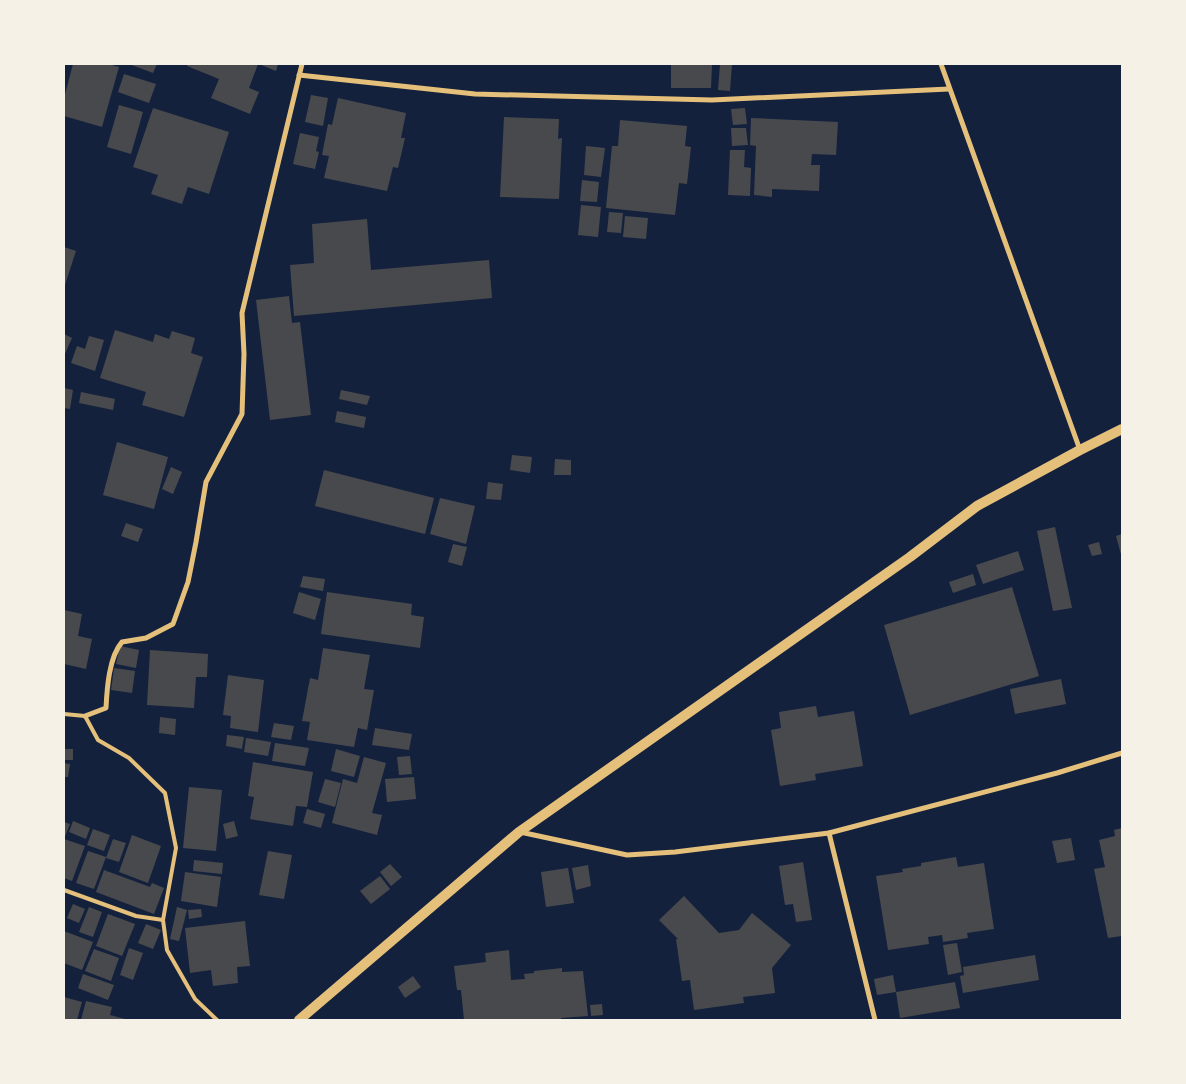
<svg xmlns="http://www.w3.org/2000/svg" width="1186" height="1084" viewBox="0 0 1186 1084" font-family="Ubuntu,sans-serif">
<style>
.building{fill:#48494c}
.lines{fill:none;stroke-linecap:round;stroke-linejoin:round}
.service{stroke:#e5c07b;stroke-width:4}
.minor{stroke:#e5c07b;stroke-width:5}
.secondary{stroke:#e5c07b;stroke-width:10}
</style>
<rect width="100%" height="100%" fill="#14213d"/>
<!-- building -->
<g class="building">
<polygon points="73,64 108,64 119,67 102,127 64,116 64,98"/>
<polygon points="129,64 157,64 153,73"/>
<polygon points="188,64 258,64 249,88 259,92 250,114 211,98 219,79 187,66"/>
<polygon points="259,64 278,64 276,71"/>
<polygon points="671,64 712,64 711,88 671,88"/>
<polygon points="720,64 732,64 730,91 718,90"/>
<polygon points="124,74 156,84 149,103 118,92"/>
<polygon points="311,95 328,98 323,126 305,122"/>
<polygon points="338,98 406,113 401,138 405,138 398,168 393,167 387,191 324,178 329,156 322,155 328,124 332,125"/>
<polygon points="119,105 143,112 131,154 107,147"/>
<polygon points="153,108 229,132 209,194 188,187 182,204 151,194 158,175 133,167"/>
<polygon points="745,108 747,124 733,125 731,109"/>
<polygon points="504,117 559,119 558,139 562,138 559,199 500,197"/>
<polygon points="751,118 838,122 836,155 812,154 811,165 820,165 819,191 772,189 772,197 754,195 756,146 750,145"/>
<polygon points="620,120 687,126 685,146 691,147 687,184 679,183 675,215 606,208 612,146 618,146"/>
<polygon points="731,128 746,128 748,145 732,146"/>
<polygon points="300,133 319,137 316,151 319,152 315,169 293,164"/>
<polygon points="586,146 605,148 601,177 584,175"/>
<polygon points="730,150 745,150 744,167 751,168 750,196 728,195"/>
<polygon points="582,180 599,182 597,202 580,201"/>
<polygon points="581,205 601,207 598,237 578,235"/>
<polygon points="609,212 623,213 621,233 607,232"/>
<polygon points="625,216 648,218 646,239 623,237"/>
<polygon points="367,219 371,270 489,260 492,298 294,316 290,265 314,263 312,224"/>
<polygon points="64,247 76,251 64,288"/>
<polygon points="289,296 292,323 300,322 311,415 270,420 256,300"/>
<polygon points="115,330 153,342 155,334 169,339 172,331 195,338 191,353 203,357 184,417 142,405 146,392 100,378"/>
<polygon points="64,334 72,338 64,356"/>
<polygon points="89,336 104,340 95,371 71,363 77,346 85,349"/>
<polygon points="64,388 73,390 70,409 64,408"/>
<polygon points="341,390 370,396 367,405 339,399"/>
<polygon points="81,392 115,399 113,410 79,403"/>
<polygon points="337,411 366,417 364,428 335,422"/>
<polygon points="117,442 168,457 154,509 103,495"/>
<polygon points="512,455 532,457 530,473 510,470"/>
<polygon points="555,459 571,460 571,475 554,475"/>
<polygon points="171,467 182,472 173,494 162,489"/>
<polygon points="324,470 434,498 425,534 315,506"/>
<polygon points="488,482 503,484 501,500 486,499"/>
<polygon points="440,498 475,506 466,544 430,534"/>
<polygon points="126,523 143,529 138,542 121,536"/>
<polygon points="1055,527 1072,608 1053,611 1037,531"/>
<polygon points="1122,534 1122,558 1116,536"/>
<polygon points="1099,542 1102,554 1092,556 1088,545"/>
<polygon points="453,544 467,547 462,566 448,562"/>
<polygon points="1018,551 1024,570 983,584 976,565"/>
<polygon points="973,574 976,585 953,593 949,582"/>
<polygon points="303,576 325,579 323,591 300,587"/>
<polygon points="1012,587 1039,676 910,715 884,625"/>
<polygon points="299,592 321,599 315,620 293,613"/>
<polygon points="327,592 412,604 411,615 424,617 420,648 321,634"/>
<polygon points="64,610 82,614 78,636 92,639 86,669 64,664"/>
<polygon points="120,646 139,650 136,668 116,664"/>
<polygon points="323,648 370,655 364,689 374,690 367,730 358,728 354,747 307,740 310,722 302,721 310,678 318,680"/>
<polygon points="150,650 208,654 207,677 196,677 194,708 147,705"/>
<polygon points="114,668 135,671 132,693 111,690"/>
<polygon points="228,675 264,680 258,732 230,728 231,716 223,715"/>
<polygon points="1061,679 1066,704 1015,714 1010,689"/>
<polygon points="816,706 818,717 854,711 863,766 815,774 816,780 780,786 771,730 781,728 779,712"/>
<polygon points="160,717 176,719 175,735 159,733"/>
<polygon points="274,723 294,726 291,740 271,737"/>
<polygon points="375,728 412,734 409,750 372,745"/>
<polygon points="227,735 244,737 242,749 226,746"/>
<polygon points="246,738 271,742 268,756 244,752"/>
<polygon points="275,743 309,748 305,766 272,761"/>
<rect x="64" y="749" width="9" height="11"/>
<polygon points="336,749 360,756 354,777 331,771"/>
<polygon points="410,756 412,774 399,775 397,757"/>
<polygon points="364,757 386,763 372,813 382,815 377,835 332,823 343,779 357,783"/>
<polygon points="253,762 313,772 307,807 296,806 293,826 250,819 254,797 248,796"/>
<polygon points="64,763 70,764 68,777 64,777"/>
<polygon points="414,777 416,799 387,802 385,779"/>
<polygon points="325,779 341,783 335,807 318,802"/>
<polygon points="189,787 222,790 216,851 183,848"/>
<polygon points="307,809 325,814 321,828 303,823"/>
<polygon points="73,821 90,828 86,839 69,832"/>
<polygon points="234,821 238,836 226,839 223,824"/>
<polygon points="64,822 70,824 64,839 85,846 72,881 64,878"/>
<polygon points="1122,828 1122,936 1108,938 1094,869 1105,867 1099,840 1115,836 1114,830"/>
<polygon points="93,829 110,835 104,851 87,845"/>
<polygon points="132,835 161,846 148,883 119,872"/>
<polygon points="1071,838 1075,860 1057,863 1052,841"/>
<polygon points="113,839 126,843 119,862 106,858"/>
<polygon points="88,851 106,857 94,889 76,883"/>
<polygon points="268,851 292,855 284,899 259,895"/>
<polygon points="956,857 958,867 984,863 994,929 967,933 968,938 943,942 942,935 928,937 929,944 888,950 876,876 903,872 902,869 921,866 921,863"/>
<polygon points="194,860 223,863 222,874 193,871"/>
<polygon points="803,862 812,920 796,922 793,904 785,905 779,866"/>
<polygon points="390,864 402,877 391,886 380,872"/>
<polygon points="588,865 591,886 576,890 572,868"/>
<polygon points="568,868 574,903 546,907 541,872"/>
<polygon points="104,870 150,887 152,883 164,888 154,914 96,892"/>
<polygon points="185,872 221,877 217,907 181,901"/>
<polygon points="380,876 390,889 371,904 360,891"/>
<polygon points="684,896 719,933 739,930 752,913 791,945 772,968 775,993 743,997 744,1003 694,1010 690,980 682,981 676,939 678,939 659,920"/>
<polygon points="73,904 85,909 79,923 67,918"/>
<polygon points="89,907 102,912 93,937 79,932"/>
<polygon points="177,907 187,910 179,941 170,939"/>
<polygon points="201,909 202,917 189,919 188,910"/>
<polygon points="108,914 135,924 122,956 96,946"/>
<polygon points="245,921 250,966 237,967 238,983 213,986 211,970 190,973 185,928"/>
<polygon points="146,924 161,930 153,949 138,943"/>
<polygon points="64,931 93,942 82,970 64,963"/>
<polygon points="957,943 962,972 948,975 943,945"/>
<polygon points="129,948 143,953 133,980 120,975"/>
<polygon points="94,949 119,958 111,981 85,971"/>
<polygon points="509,950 511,980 525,979 524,974 534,973 534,971 562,968 562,972 583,971 588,1016 561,1018 561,1020 464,1020 461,990 457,990 454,966 486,962 485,953"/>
<polygon points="1035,955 1039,980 963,993 960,976 964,975 963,967"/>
<polygon points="83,974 114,985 108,1000 78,988"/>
<polygon points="893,975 896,992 877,995 874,979"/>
<polygon points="413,976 421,987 405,998 398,987"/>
<polygon points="955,982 960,1008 900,1018 896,992"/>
<polygon points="64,997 82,1002 77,1020 64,1020"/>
<polygon points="86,1001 112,1007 110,1015 129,1020 81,1020"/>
<polygon points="602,1004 603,1015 591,1016 590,1005"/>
</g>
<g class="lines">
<!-- service -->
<g class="service">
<polyline points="64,714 85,716 98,740 129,758 165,793 176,848 163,920 167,950 195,999 217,1020"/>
<polyline points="64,890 136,916 163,920"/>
</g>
<!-- minor -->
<g class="minor">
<polyline points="941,64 1080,450"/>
<polyline points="299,75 475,94 712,100 949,89"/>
<path d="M85 716 106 708C107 688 109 657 122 642L146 638 173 624 188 582 196 542 206 482 242 414 244 354 242 313 302 64"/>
<polyline points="520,832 627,855 675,852 829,833 1057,773 1122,753"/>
<polyline points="829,833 875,1020"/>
</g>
<!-- secondary -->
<polyline class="secondary" points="299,1020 519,832 910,557 977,506 1080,450 1122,429"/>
</g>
<!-- border -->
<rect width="1186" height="1084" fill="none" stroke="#f6f1e7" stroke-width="130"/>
</svg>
